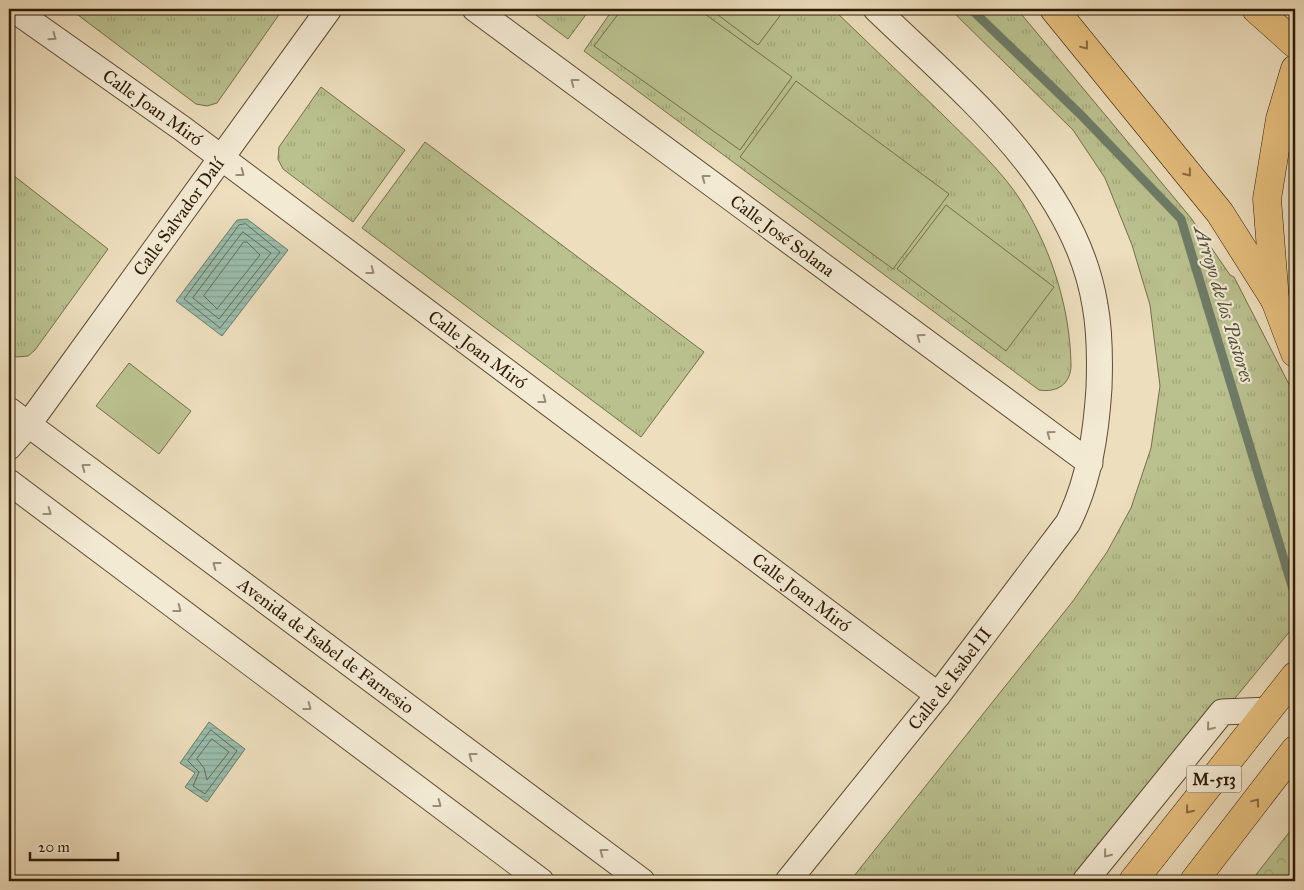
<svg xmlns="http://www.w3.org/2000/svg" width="1304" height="890" viewBox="0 0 1304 890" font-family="'IM FELL Great Primer',serif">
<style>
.grass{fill:url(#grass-tufts);stroke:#746e49}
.forest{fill:url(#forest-crowns);stroke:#746e49}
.pitch{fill:#bac18f;stroke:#746e49}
.water{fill:url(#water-rules);stroke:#6e7c68}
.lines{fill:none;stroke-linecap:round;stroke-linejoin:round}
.shore{stroke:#646c58;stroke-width:1}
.stream{stroke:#6e7c68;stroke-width:9}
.street-casing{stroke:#5d4b32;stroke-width:27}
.primary-casing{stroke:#2d1a03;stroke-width:29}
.highway-casing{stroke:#2d1a03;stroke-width:29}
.street{stroke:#f3ead4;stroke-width:25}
.primary{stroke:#e6bf7e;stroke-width:28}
.highway{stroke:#e6bf7e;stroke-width:28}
.oneway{stroke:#9a8c76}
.oneway2{stroke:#8a6c40}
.labels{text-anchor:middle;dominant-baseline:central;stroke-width:4.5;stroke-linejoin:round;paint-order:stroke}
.shield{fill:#f3ead4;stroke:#685842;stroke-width:1}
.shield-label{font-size:16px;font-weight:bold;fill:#2d1a03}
.street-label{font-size:18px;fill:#2d1a03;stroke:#f3ead4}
.water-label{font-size:19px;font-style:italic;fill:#53533e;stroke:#f3ead4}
</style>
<defs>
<pattern id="grass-tufts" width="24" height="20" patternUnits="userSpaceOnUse" patternTransform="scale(1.25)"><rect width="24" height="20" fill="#bac18f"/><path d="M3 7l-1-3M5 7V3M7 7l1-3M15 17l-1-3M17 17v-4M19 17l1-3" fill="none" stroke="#a0a57a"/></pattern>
<pattern id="forest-crowns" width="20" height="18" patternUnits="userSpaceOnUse" patternTransform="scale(1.25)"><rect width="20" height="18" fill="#bac18f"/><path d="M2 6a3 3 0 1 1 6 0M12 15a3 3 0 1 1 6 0" fill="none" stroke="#a0a57a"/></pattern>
<pattern id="water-rules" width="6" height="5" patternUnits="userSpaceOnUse" patternTransform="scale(1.25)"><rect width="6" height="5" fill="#9abdac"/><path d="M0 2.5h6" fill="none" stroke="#85a292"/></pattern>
</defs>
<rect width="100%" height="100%" fill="#eddebd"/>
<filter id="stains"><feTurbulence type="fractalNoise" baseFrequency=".004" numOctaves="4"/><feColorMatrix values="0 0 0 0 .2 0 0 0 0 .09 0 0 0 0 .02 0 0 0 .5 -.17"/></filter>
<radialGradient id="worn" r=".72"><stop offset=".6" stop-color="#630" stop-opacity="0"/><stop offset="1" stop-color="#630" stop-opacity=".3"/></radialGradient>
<!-- grass -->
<g class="grass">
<polygon points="70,9 283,9 217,103 207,106 196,104"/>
<polygon points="528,9 590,9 568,39"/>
<path d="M613 9H833C869 44 906 79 942 114 970 142 1002 170 1023 204 1052 252 1070 308 1071 365 1071 384 1057 393 1039 390L584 51Z"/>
<polygon points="950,9 1017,9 1191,218 1230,275 1234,277 1295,396 1295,625 1085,881 850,881 1073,601 1107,552 1131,508 1151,448 1160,386 1150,305 1132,245 1105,178 1073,130"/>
<polygon points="321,87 405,150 353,222 283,169 278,159 279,147"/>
<polygon points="425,142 704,352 641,437 362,228"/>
<polygon points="9,172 108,249 35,350 28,356 16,357 9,352"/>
</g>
<!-- forest -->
<polygon class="forest" points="1295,827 1295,881 1251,881 1291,830"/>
<!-- pitch -->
<g class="pitch">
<polygon points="622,9 698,9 792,77 740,150 594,46"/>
<polygon points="710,9 785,9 758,45"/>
<polygon points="796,81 949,194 893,269 740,157"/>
<polygon points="946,205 1054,287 1006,351 897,269"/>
<polygon points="129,363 191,411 159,454 96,406"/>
</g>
<!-- water -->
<g class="water">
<polygon points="247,219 288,250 222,336 176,301 237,220"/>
<polygon points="209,722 245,749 207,802 185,787 195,773 180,763"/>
</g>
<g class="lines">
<!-- shore -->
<g class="shore">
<polygon points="246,224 280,252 220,328 184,299 239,225"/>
<polygon points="243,232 271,253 219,319 193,298"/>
<polygon points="244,242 247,242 260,255 217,309 204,296"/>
<polygon points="211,730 237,751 205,794 193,786 199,772 188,761"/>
<polygon points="212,739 229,752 207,780 204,768 197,759"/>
</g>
<!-- stream -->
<polyline class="stream" points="971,9 1081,115 1181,219 1295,596"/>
<!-- street casing -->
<g class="street-casing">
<g id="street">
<path id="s1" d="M13 9 183 129 938 695"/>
<path id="s2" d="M475 9 1090 463"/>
<path id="s3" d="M9 410 642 881"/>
<path id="s4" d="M9 447 28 425 329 9"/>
<polyline points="9,482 541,881"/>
<path id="s5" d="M788 881 938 695 1068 523C1089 481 1096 435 1099 388 1100 361 1100 332 1095 305 1075 181 961 91 876 9"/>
<polyline points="1085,881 1222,712 1269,710"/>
</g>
</g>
<!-- primary casing -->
<g class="primary-casing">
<g id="primary">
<polyline points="1295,69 1280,119 1267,199 1275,300 1295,353"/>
<polyline points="1133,881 1295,676"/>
<polyline points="1194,881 1295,750"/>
</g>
</g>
<!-- highway casing -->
<g class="highway-casing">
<g id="highway">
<polyline points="1054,9 1220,213 1275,300"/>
<polyline points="1256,9 1295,44"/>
</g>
</g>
<!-- street -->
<use href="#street" class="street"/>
<!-- primary -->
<use href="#primary" class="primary"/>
<!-- highway -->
<use href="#highway" class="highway"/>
</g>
<!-- one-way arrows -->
<defs><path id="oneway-chevron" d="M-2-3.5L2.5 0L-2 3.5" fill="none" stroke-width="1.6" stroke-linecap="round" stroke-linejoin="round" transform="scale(1.25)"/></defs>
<g class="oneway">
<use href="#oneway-chevron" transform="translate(53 37) rotate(35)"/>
<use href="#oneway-chevron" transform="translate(574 82) rotate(-143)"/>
<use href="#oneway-chevron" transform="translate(241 173) rotate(37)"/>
<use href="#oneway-chevron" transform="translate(705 178) rotate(-143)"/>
<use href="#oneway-chevron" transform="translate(371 271) rotate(37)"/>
<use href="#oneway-chevron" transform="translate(920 337) rotate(-144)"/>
<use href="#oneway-chevron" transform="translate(543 400) rotate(37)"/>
<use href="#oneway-chevron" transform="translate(1050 434) rotate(-144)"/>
<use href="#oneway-chevron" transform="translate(85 467) rotate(-143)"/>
<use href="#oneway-chevron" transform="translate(48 512) rotate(37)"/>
<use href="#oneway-chevron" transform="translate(216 565) rotate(-143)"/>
<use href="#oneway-chevron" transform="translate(178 609) rotate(37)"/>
<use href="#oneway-chevron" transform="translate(308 707) rotate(37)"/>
<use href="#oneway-chevron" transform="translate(1210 727) rotate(129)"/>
<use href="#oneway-chevron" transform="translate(472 756) rotate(-143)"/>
<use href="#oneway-chevron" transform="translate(438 804) rotate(37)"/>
<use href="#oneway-chevron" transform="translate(603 852) rotate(-143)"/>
<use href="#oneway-chevron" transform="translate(1107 854) rotate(129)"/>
</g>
<g class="oneway2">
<use href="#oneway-chevron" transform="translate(1085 46) rotate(51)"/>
<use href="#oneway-chevron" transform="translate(1188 173) rotate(51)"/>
<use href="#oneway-chevron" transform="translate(1256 802) rotate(-53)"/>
<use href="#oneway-chevron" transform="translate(1189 810) rotate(128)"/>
</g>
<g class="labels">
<!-- shield labels -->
<rect class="shield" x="1186.5" y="765.5" width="55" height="27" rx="4"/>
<g class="shield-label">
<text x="1214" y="779">M-513</text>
</g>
<!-- street labels -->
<g class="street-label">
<text stroke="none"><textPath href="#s1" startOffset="171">Calle Joan Miró</textPath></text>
<text stroke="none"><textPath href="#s4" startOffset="286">Calle Salvador Dalí</textPath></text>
<text stroke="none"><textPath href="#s2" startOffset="382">Calle José Solana</textPath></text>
<text stroke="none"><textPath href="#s1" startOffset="576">Calle Joan Miró</textPath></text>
<text stroke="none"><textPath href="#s1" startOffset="981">Calle Joan Miró</textPath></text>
<text stroke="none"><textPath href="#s3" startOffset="395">Avenida de Isabel de Farnesio</textPath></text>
<text stroke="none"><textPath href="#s5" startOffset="259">Calle de Isabel II</textPath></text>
</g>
<!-- water labels -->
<g class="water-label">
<text transform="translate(1224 304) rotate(73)">Arroyo de los Pastores</text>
</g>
</g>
<!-- margin -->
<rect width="1304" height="890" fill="none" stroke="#eddebd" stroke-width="30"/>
<rect x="10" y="10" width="1284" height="870" fill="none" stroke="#2d1a03" stroke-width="2.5"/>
<rect x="15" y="15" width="1274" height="860" fill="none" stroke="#2d1a03"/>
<!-- scale -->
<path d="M30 852v8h88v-8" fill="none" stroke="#2d1a03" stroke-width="2.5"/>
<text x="38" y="852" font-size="15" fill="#2d1a03" stroke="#f3ead4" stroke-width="4" paint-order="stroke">20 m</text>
<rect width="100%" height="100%" filter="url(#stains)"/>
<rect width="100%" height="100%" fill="url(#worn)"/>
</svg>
